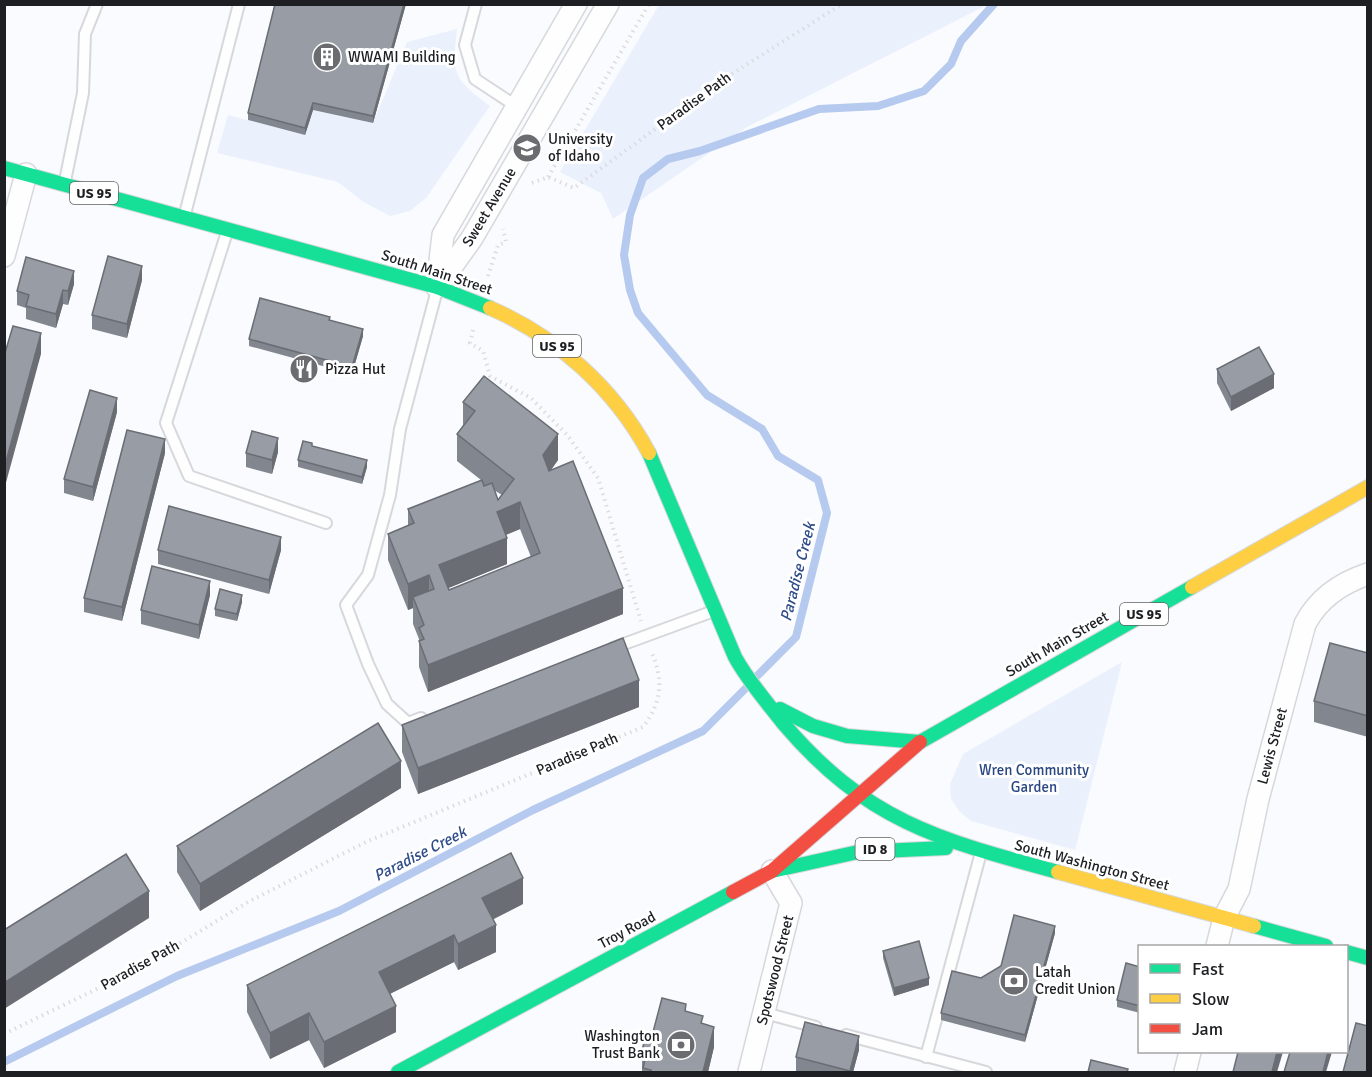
<svg xmlns="http://www.w3.org/2000/svg" width="1372" height="1077" viewBox="0 0 1372 1077" font-family="Signika,sans-serif">
<style>
.green{fill:#eaf1fd}
.lines{fill:none;stroke-linecap:round;stroke-linejoin:round}
.stream{stroke:#b6c9ee;stroke-width:8}
.lane-casing{stroke:#d6d8db;stroke-width:14}
.street-casing{stroke:#d6d8db;stroke-width:24}
.fast-casing{stroke:#d6d8db;stroke-width:16}
.slow-casing{stroke:#d6d8db;stroke-width:16}
.jam-casing{stroke:#d6d8db;stroke-width:16}
.path{stroke:#dcdcde;stroke-width:4;stroke-dasharray:1.5 4.5;stroke-linecap:butt}
.lane{stroke:#fefeff;stroke-width:10}
.street{stroke:#fefeff;stroke-width:21}
.fast{stroke:#16e098;stroke-width:14}
.slow{stroke:#ffcf43;stroke-width:14}
.jam{stroke:#f24e42;stroke-width:14}
.wall{fill:#82868e;fill-rule:evenodd}
.shaded-wall{fill:#6a6d74}
.building{fill:#979ca5;stroke:#6a6d74;stroke-width:1.5;fill-rule:evenodd}
.labels{text-anchor:middle;dominant-baseline:central;stroke-width:6;stroke-linejoin:round;paint-order:stroke}
.shield{fill:#fff;stroke:#616264;stroke-width:1.5}
.shield-label{font-size:14px;font-weight:bold;fill:#1d1f22}
.poi-label{font-size:15px;fill:#1d1f22;stroke:#fff;text-anchor:start}
.street-label{font-size:15px;fill:#1d1f22;stroke:#fff}
.park-label{font-size:15px;fill:#2a4784;stroke:#fff}
.water-label{font-size:16px;font-style:italic;fill:#2e4c89;stroke:#fff}
</style>
<rect width="100%" height="100%" fill="#f9fbfe"/>
<!-- green -->
<g class="green">
<polygon points="659,5 659,4 987,5 747,127 613,219 601,193 560,172"/>
<path d="M457 29C452 75 453 78 490 106L426 198 410 211 390 216 362 201 338 182 217 153 228 115 305 135 313 110 373 123 407 42Z"/>
<polygon points="1122,662 1075,850 971,821 959,811 951,799 950,784 963,754"/>
</g>
<g class="lines">
<!-- stream -->
<g class="stream">
<polyline points="755,678 796,637 827,513 818,480 778,456 762,429 707,395 638,313 630,290 624,255 630,215 643,178 668,159 700,151 819,109 878,106 924,91 951,64 961,41 994,4"/>
<polyline points="4,1062 177,976 339,911 533,810 703,731 745,689"/>
</g>
<!-- lane casing -->
<g class="lane-casing">
<g id="lane">
<polyline points="476,4 465,45 475,79 516,106"/>
<polyline points="65,181 83,93 85,34 97,4"/>
<polyline points="185,214 239,4"/>
<polyline points="227,232 166,423 189,476 326,523"/>
<polyline points="613,648 711,612"/>
<polyline points="421,718 408,723 387,704 368,664 346,605 368,575 390,495 400,429 437,290"/>
<polyline points="765,1013 816,1027"/>
<polyline points="846,1035 986,1072"/>
<polyline points="926,1057 980,856"/>
</g>
</g>
<!-- street casing -->
<g class="street-casing">
<g id="street">
<polyline points="4,256 26,174"/>
<polyline points="437,286 443,235 576,4"/>
<polyline points="437,287 472,238 608,4"/>
<path d="M1217 946 1224 918 1239 889 1258 799 1305 624C1318 599 1341 583 1368 574"/>
<polyline points="749,1072 791,903 772,871"/>
<polyline points="1185,1072 1190,1052"/>
</g>
</g>
<!-- fast casing -->
<g class="fast-casing">
<g id="fast">
<polyline points="4,168 437,287 490,308"/>
<path d="M649 453 735 657C748 681 766 701 783 723 866 821 939 840 1058 872"/>
<polyline points="780,709 813,726 847,736 920,742 1192,587"/>
<polyline points="772,871 858,852 946,848"/>
<polyline points="1254,926 1326,946"/>
<polyline points="1346,952 1368,958"/>
<polyline points="398,1072 733,892"/>
</g>
</g>
<!-- slow casing -->
<g class="slow-casing">
<g id="slow">
<path d="M490 308C557 337 614 388 649 453"/>
<polyline points="1192,587 1368,487"/>
<polyline points="1058,872 1254,926"/>
</g>
</g>
<!-- jam casing -->
<g class="jam-casing">
<polyline id="jam" points="733,892 772,871 920,742"/>
</g>
<!-- path -->
<g class="path">
<polyline points="548,177 649,4"/>
<polyline points="532,183 548,177 574,188 727,77 842,4"/>
<polyline points="488,276 498,245 506,242 503,229"/>
<polyline points="473,330 470,343 483,351 490,376 531,398 568,436 598,478 641,621"/>
<path d="M4 1034 136 970 248 902 366 842 643 727C662 702 664 680 651 651"/>
</g>
<!-- lane -->
<use href="#lane" class="lane"/>
<!-- street -->
<use href="#street" class="street"/>
<!-- fast -->
<use href="#fast" class="fast"/>
<!-- slow -->
<use href="#slow" class="slow"/>
<!-- jam -->
<use href="#jam" class="jam"/>
</g>
<!-- wall -->
<g class="wall">
<polygon points="275,4 406,4 373,123 313,110 305,135 248,120 248,113"/>
<polygon points="142,280 127,338 92,329 92,315"/>
<polygon points="74,284 68,305 63,304 56,328 26,319 26,308 17,305 17,291"/>
<polygon points="330,320 363,336 352,374 249,346 249,339"/>
<polygon points="1217,369 1274,388 1231,411 1217,383"/>
<path d="M463 402 558 460 551 470 623 614 428 692 419 667V639L413 624V608L408 610 388 560V534L408 526V509L481 480 457 461V434L463 425ZM494 490 502 495 498 500ZM520 529 531 557 449 590 448 588 507 564 506 535Z"/>
<polygon points="117,412 93,501 64,493 64,479"/>
<polygon points="312,446 367,467 362,484 298,467 298,460"/>
<polygon points="278,452 272,474 246,467 246,453"/>
<polygon points="165,453 122,621 84,612 84,598"/>
<polygon points="158,550 281,550 269,594 158,564"/>
<polygon points="210,595 199,639 141,624 141,610"/>
<polygon points="242,602 237,621 215,616 215,609"/>
<polygon points="1368,653 1368,737 1314,722 1314,701"/>
<polygon points="639,707 418,794 402,752 402,725"/>
<polygon points="401,788 200,911 177,872 177,846"/>
<polygon points="523,904 493,919 496,952 458,970 454,962 390,994 396,1032 324,1068 309,1040 270,1059 247,1012 247,985"/>
<polygon points="1055,933 1025,1042 941,1020 941,1013 981,978"/>
<polygon points="883,951 929,985 894,996 883,958"/>
<polygon points="1140,967 1140,1013 1117,1007 1117,1000"/>
<polygon points="686,1012 703,1024 714,1047 708,1072 643,1072 642,1071 642,1050 653,1032"/>
<polygon points="859,1050 853,1072 803,1072 796,1071 796,1057"/>
</g>
<!-- shaded-wall -->
<g class="shaded-wall">
<polygon points="404,4 406,4 373,123 373,116"/>
<polygon points="313,103 313,110 305,135 305,128"/>
<polygon points="142,266 142,280 127,338 127,324"/>
<polygon points="74,271 74,284 68,305 68,291"/>
<polygon points="63,290 63,304 56,328 56,314"/>
<polygon points="363,329 363,336 352,374 352,367"/>
<polygon points="41,333 41,354 4,490 4,469"/>
<polygon points="1274,374 1274,388 1231,411 1231,397"/>
<polygon points="117,398 117,412 93,501 93,487"/>
<polygon points="558,434 558,460 543,481 543,455"/>
<polygon points="278,438 278,452 272,474 272,460"/>
<polygon points="165,439 165,453 122,621 122,607"/>
<polygon points="367,460 367,467 362,484 362,477"/>
<polygon points="520,502 520,529 497,538 497,512"/>
<polygon points="281,537 281,550 269,594 269,580"/>
<polygon points="507,538 507,564 439,592 439,565"/>
<polygon points="429,575 429,602 413,597 413,608 408,610 408,584"/>
<polygon points="210,581 210,595 199,639 199,625"/>
<polygon points="623,588 623,614 428,692 428,665"/>
<polygon points="242,595 242,602 237,621 237,614"/>
<polygon points="639,680 639,707 418,794 418,768"/>
<polygon points="401,761 401,788 200,911 200,884"/>
<polygon points="523,878 523,904 482,925 482,898"/>
<polygon points="149,891 149,918 4,1009 4,983"/>
<polygon points="496,925 496,952 458,970 458,944"/>
<polygon points="1055,926 1055,933 1025,1042 1025,1035"/>
<polygon points="454,935 454,962 379,999 379,972"/>
<polygon points="929,978 929,985 894,996 894,988"/>
<polygon points="396,1006 396,1032 324,1068 324,1042"/>
<polygon points="309,1013 309,1040 270,1059 270,1033"/>
<polygon points="714,1027 714,1047 708,1072 703,1072"/>
<polygon points="859,1036 859,1050 853,1072 850,1072"/>
<polygon points="1277,1052 1283,1052 1277,1072 1272,1072"/>
<polygon points="1328,1052 1332,1052 1326,1072 1323,1072"/>
</g>
<!-- building -->
<g class="building">
<polygon points="275,4 404,4 373,116 313,103 305,128 248,113"/>
<polygon points="108,256 142,266 127,324 92,315"/>
<polygon points="26,257 74,271 68,291 63,290 56,314 26,306 29,295 17,291"/>
<polygon points="260,298 330,317 329,320 363,329 352,367 249,339"/>
<polygon points="13,326 41,333 4,469 4,356"/>
<polygon points="1259,347 1274,374 1231,397 1217,369"/>
<path d="M484 376 558 434 543 455 549 471 573 461 623 588 428 665 419 641 424 639 419 628 424 625 413 597 434 589 429 575 408 584 388 534 414 523 408 509 482 480 484 486 492 483 498 500 514 479 457 434 475 411 463 402ZM520 502 540 553 449 590 439 565 507 538 497 512Z"/>
<polygon points="90,390 117,398 93,487 64,479"/>
<polygon points="127,430 165,439 122,607 84,598"/>
<polygon points="252,431 278,438 272,460 246,453"/>
<polygon points="303,441 312,443 312,446 367,460 362,477 298,460"/>
<polygon points="169,506 281,537 269,580 158,550"/>
<polygon points="152,566 210,581 199,625 141,610"/>
<polygon points="220,589 242,595 237,614 215,609"/>
<polygon points="623,638 639,680 418,768 402,725"/>
<polygon points="1330,643 1368,653 1368,716 1314,701"/>
<polygon points="378,723 401,761 200,884 177,846"/>
<polygon points="511,853 523,878 482,898 496,925 458,944 454,935 379,972 396,1006 324,1042 309,1013 270,1033 247,985"/>
<polygon points="126,854 149,891 4,983 4,930"/>
<polygon points="1014,915 1055,926 1025,1035 941,1013 952,971 981,978 1001,966"/>
<polygon points="919,941 929,978 894,988 883,951"/>
<polygon points="1126,963 1140,967 1140,1006 1117,1000"/>
<polygon points="662,998 686,1004 685,1011 703,1016 701,1023 714,1027 703,1072 651,1072 651,1070 643,1068 647,1052 642,1050 647,1031 653,1032"/>
<polygon points="805,1022 859,1036 850,1071 796,1057"/>
<polygon points="1356,1023 1368,1026 1368,1072 1343,1072"/>
<polygon points="1238,1052 1277,1052 1272,1072 1233,1072"/>
<polygon points="1290,1052 1328,1052 1323,1072 1284,1072"/>
<polygon points="1091,1060 1128,1069 1127,1072 1088,1072"/>
</g>
<!-- icons -->
<defs>
<g id="building-disc" transform="scale(1.5)"><circle r="9.5" fill="#6a6c6f" stroke="#fff"/><path d="M-4-6H4V6H1V3H-1V6H-4ZM-2.5-4.3h1.7v1.8h-1.7ZM.8-4.3h1.7v1.8H.8ZM-2.5-1h1.7V.8h-1.7ZM.8-1h1.7V.8H.8Z" fill="#fff"/></g>
<g id="university-disc" transform="scale(1.5)"><circle r="9.5" fill="#6a6c6f" stroke="#fff"/><path d="M0-5L7-2L0 1L-7-2ZM-4 1L0 2.5L4 1V4Q0 6-4 4Z" fill="#fff"/></g>
<g id="restaurant-disc" transform="scale(1.5)"><circle r="9.5" fill="#6a6c6f" stroke="#fff"/><path d="M-5-6h1v4h1v-4h1v4h1v-4h1v5L-1.5 .5V6h-2V.5L-5-1ZM5-6V6H3V1.5H1.5Q1.5-4 5-6Z" fill="#fff"/></g>
<g id="bank-disc" transform="scale(1.5)"><circle r="9.5" fill="#6a6c6f" stroke="#fff"/><path d="M-6-4H6V4H-6ZM0-2.3a2.3 2.3 0 1 0 0 4.6a2.3 2.3 0 1 0 0-4.6Z" fill="#fff"/></g>
</defs>
<g fill-rule="evenodd">
<use href="#building-disc" x="327" y="57"/>
<use href="#university-disc" x="527" y="148"/>
<use href="#restaurant-disc" x="304" y="369"/>
<use href="#bank-disc" x="1014" y="981"/>
<use href="#bank-disc" x="681" y="1045"/>
</g>
<g class="labels">
<!-- shield labels -->
<g class="shield">
<rect x="70" y="182" width="48" height="22" rx="4.5"/>
<rect x="533" y="335" width="48" height="22" rx="4.5"/>
<rect x="1120" y="603" width="48" height="22" rx="4.5"/>
<rect x="855.5" y="838" width="39" height="22" rx="4.5"/>
</g>
<g class="shield-label">
<text x="94" y="193">US 95</text>
<text x="557" y="346">US 95</text>
<text x="1144" y="614">US 95</text>
<text x="875" y="849">ID 8</text>
</g>
<!-- poi labels -->
<g class="poi-label">
<text x="348" y="57">WWAMI Building</text>
<text x="548" y="139">University<tspan x="548" dy="17">of Idaho</tspan></text>
<text x="325" y="369">Pizza Hut</text>
<text x="1035" y="972">Latah<tspan x="1035" dy="17">Credit Union</tspan></text>
<text x="660" y="1036" text-anchor="end">Washington<tspan x="660" dy="17">Trust Bank</tspan></text>
</g>
<!-- street labels -->
<g class="street-label">
<text transform="translate(694 101) rotate(-36)">Paradise Path</text>
<text transform="translate(489 207) rotate(-59)">Sweet Avenue</text>
<text transform="translate(437 272) rotate(18)">South Main Street</text>
<text transform="translate(1057 644) rotate(-30)">South Main Street</text>
<text transform="translate(1272 746) rotate(-75)">Lewis Street</text>
<text transform="translate(577 754) rotate(-23)">Paradise Path</text>
<text transform="translate(1092 865) rotate(15)">South Washington Street</text>
<text transform="translate(627 930) rotate(-28)">Troy Road</text>
<text transform="translate(140 965) rotate(-29)">Paradise Path</text>
<text transform="translate(775 970) rotate(-76)">Spotswood Street</text>
</g>
<!-- park labels -->
<g class="park-label">
<text x="1034" y="770">Wren Community<tspan x="1034" dy="17">Garden</tspan></text>
</g>
<!-- water labels -->
<g class="water-label">
<text transform="translate(798 572) rotate(-76)">Paradise Creek</text>
<text transform="translate(420 854) rotate(-27)">Paradise Creek</text>
</g>
</g>
<!-- border -->
<rect width="1372" height="1077" fill="none" stroke="#1d1f22" stroke-width="12"/>
<!-- legend -->
<rect x="1138" y="945" width="210" height="108" fill="#ffffff" stroke="#a5a5a7" stroke-width="1.5"/>
<rect x="1150" y="964" width="30" height="9" fill="#16e098" stroke="#a5a5a7" stroke-width="1.5"/>
<text x="1192" y="975" font-size="18" fill="#1d1f22">Fast</text>
<rect x="1150" y="994" width="30" height="9" fill="#ffcf43" stroke="#a5a5a7" stroke-width="1.5"/>
<text x="1192" y="1005" font-size="18" fill="#1d1f22">Slow</text>
<rect x="1150" y="1024" width="30" height="9" fill="#f24e42" stroke="#a5a5a7" stroke-width="1.5"/>
<text x="1192" y="1035" font-size="18" fill="#1d1f22">Jam</text>
</svg>
